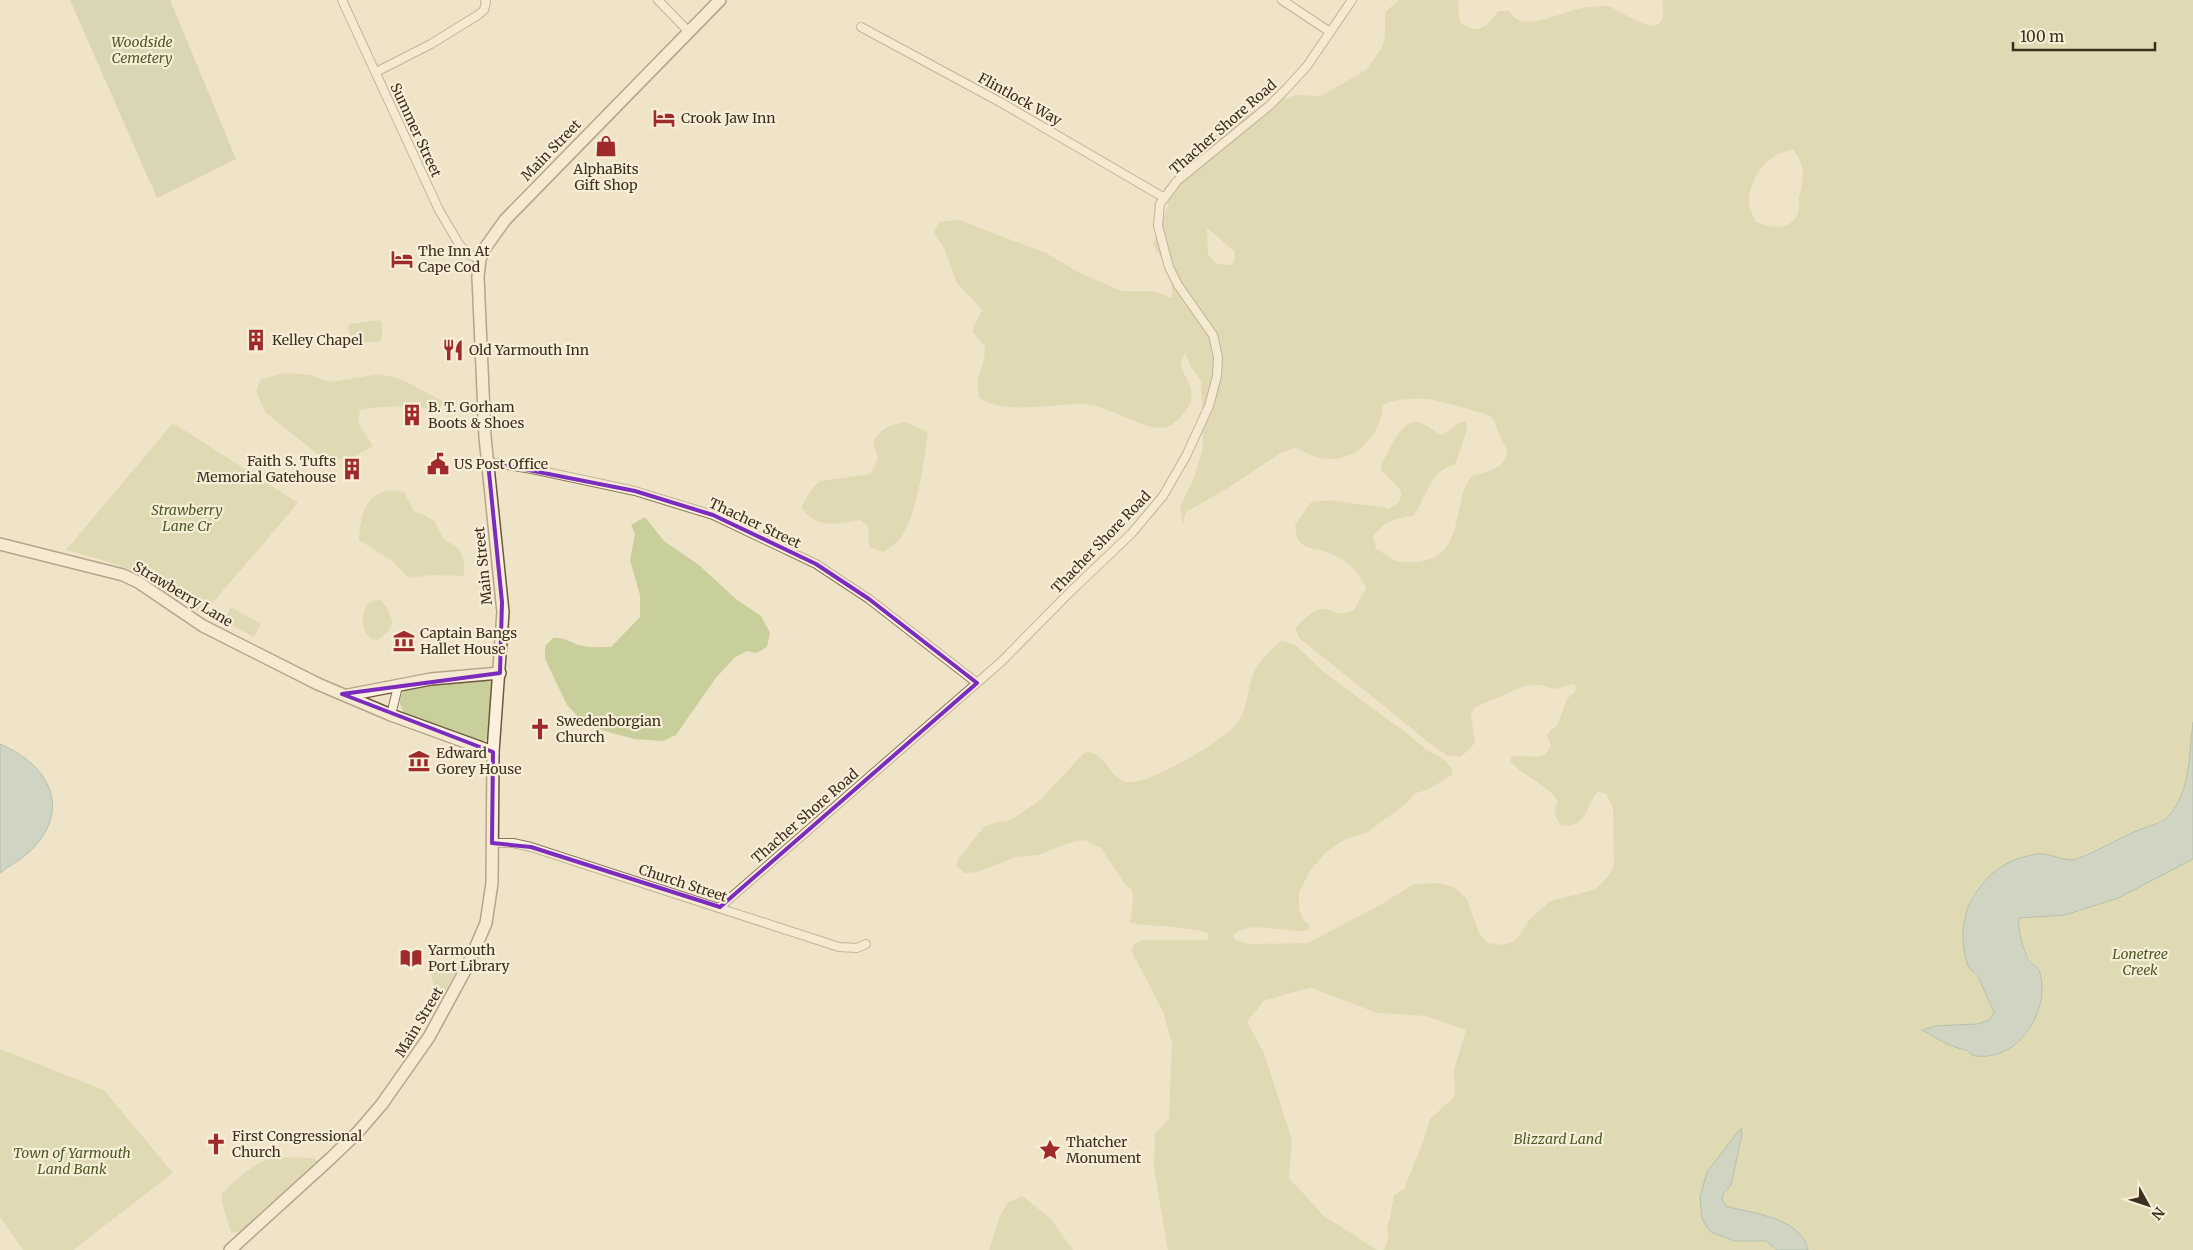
<svg xmlns="http://www.w3.org/2000/svg" width="2193" height="1250" viewBox="0 0 2193 1250" font-family="Merriweather,serif">
<style>
.green{fill:#c9cf9b;fill-rule:evenodd}
.cemetery{fill:#bfc49a}
.water{fill:#a9c4bc;stroke:#6f938a}
.lines{fill:none;stroke-linecap:round;stroke-linejoin:round}
.street-casing{stroke:#8d765c;stroke-width:10}
.secondary-casing{stroke:#6f573f;stroke-width:14}
.street{stroke:#faf1dc;stroke-width:8}
.secondary{stroke:#faf1dc;stroke-width:11}
.marked{fill:none;stroke:#7b2cbf;stroke-width:4;stroke-linejoin:round}
.labels{text-anchor:middle;dominant-baseline:central;stroke-width:4.5;stroke-linejoin:round;paint-order:stroke}
.park-label{font-size:14px;font-style:italic;fill:#4d5a26;stroke:#f7eed8}
.street-label{font-size:14px;fill:#3d2e20;stroke:#f7eed8}
.poi-label{font-size:14px;fill:#3d2e20;stroke:#f7eed8;text-anchor:start}
</style>
<rect width="100%" height="100%" fill="#f0e4c8"/>
<!-- green -->
<g class="green">
<path d="M1399 0H1458L1460 22C1478 36 1486 28 1498 11H1509C1512 14 1514 18 1517 19 1534 29 1569 8 1588 7 1594 7 1602 5 1607 6 1619 9 1646 30 1657 25 1666 20 1663 8 1662 0H2193V722C2190 755 2192 803 2159 821L2071 860 2002 867 1977 887 1971 899 1964 927V939L1973 973 1980 981 1990 999 1994 1012C1991 1015 1990 1019 1987 1021 1972 1028 1942 1023 1923 1030L1973 1056 2015 1045 2032 1024 2041 1001 2036 966C2024 957 2017 933 2019 918L2065 915 2118 898 2193 859V1250H1808V1247L1760 1215 1726 1206 1722 1199 1723 1194 1731 1185 1742 1134V1129L1707 1172 1711 1232 1735 1241H1766L1777 1250H1384L1388 1239 1387 1225 1390 1218 1394 1195 1404 1189 1423 1142 1430 1119 1455 1096 1454 1070 1466 1030 1426 1016 1377 1013 1312 988 1293 992 1264 1001 1247 1022 1264 1053 1292 1140 1289 1178 1323 1215 1377 1250H1168L1154 1169 1155 1133 1169 1119 1172 1043 1163 1012 1131 950 1135 943 1142 940H1207L1209 933C1193 929 1178 927 1161 926 1149 925 1141 926 1130 922L1133 902 1132 891 1123 881 1101 848 1085 840 1069 843 1038 855 1016 857 977 872 965 873 956 866 959 858 984 827 994 823 1011 820 1039 801 1085 752C1110 752 1108 785 1134 782 1156 780 1232 737 1241 717 1248 703 1248 684 1255 670 1261 659 1272 649 1281 641L1294 644 1326 674 1408 734 1425 749 1443 759 1453 770 1452 775 1429 789 1414 794 1406 804 1366 833 1346 839 1326 852 1310 871 1299 892V909L1303 919 1309 925 1308 930C1286 935 1253 918 1233 935L1236 940 1249 944 1308 943 1380 905 1414 884 1438 883 1454 887 1467 899 1479 933 1488 943 1503 945 1512 942 1518 937 1529 920 1550 901 1587 892 1598 887 1607 877 1614 867 1613 808 1606 794 1598 791C1585 806 1588 829 1561 825 1554 816 1553 811 1558 801 1547 785 1524 777 1510 761L1512 756C1526 754 1543 763 1551 746L1547 735 1551 729 1557 726 1567 699 1576 691 1575 684 1554 689 1541 685 1524 686 1474 708 1471 714 1475 743 1461 757 1448 756 1427 741 1299 638 1295 628C1303 621 1314 607 1326 609 1340 613 1338 616 1354 610L1366 588C1358 570 1345 558 1326 552 1317 548 1305 550 1298 540 1296 536 1296 529 1295 525L1310 503C1329 498 1338 502 1357 504 1369 506 1377 505 1388 509 1397 505 1402 502 1401 491L1381 470V464C1390 452 1400 419 1418 422 1428 424 1434 432 1442 435L1460 422 1466 421 1467 430 1455 465C1429 470 1427 498 1413 516 1395 518 1384 522 1373 537L1376 548C1394 561 1399 565 1422 561 1467 554 1451 497 1473 475 1487 474 1512 465 1506 447 1504 443 1501 440 1500 437 1497 429 1496 423 1490 416 1488 414 1433 399 1428 399 1414 398 1394 399 1383 405 1380 442 1349 468 1313 456 1307 454 1301 450 1295 447L1279 454 1228 488 1186 512 1183 524 1180 506 1194 478 1203 447 1201 381 1190 365 1185 353C1168 374 1213 386 1178 420 1163 434 1147 426 1131 420 1118 414 1099 405 1084 404 1056 403 1001 416 979 397L977 381 984 359 985 347 972 331 982 310 957 283 944 248 934 232 939 222 959 220 1046 253 1078 272 1122 291H1154L1172 298 1171 274 1153 245 1168 206 1164 188 1236 115 1243 111 1251 116 1261 108 1295 95 1321 96 1366 70 1382 47 1385 36V12ZM1793 150C1807 165 1803 180 1799 198 1798 202 1800 206 1799 210 1793 231 1773 229 1756 222 1754 217 1750 210 1749 204 1748 180 1767 152 1793 150ZM1207 228 1234 251 1235 260 1232 265 1216 264 1208 254Z"/>
<polygon points="379,320 382,322 382,339 379,342 356,342 350,338 348,328 349,324"/>
<path d="M286 373 310 375 331 382 378 374 401 379 444 402 439 410C411 406 388 405 360 410L358 423 373 446 349 460 321 457 265 412 256 391 261 379Z"/>
<path d="M905 422 928 432C924 461 917 519 898 541 894 545 888 549 883 552L869 547 868 526 860 520C836 524 817 530 801 507L811 490 820 481 871 474 878 458 873 442C881 428 889 425 905 422Z"/>
<path d="M173 423 298 503 203 614C187 604 171 592 154 582 128 566 96 558 66 550Z"/>
<path d="M391 490 404 492 414 511 426 516 435 522 439 531 445 540 459 549 464 561V576L433 575 409 578 392 561 359 540C360 517 365 492 391 490Z"/>
<path d="M645 517 664 541 699 565 736 599 761 616 770 633 767 647 756 653 747 651 734 658 715 679 676 735 663 741 634 739 587 726 567 705 545 659V646L553 638C564 637 569 642 579 645 589 648 600 647 611 647L640 617V595L630 560 635 534 631 525Z"/>
<path d="M379 599 387 608 393 622 388 632 376 641C357 635 358 601 379 599Z"/>
<polygon points="231,607 261,624 254,637 224,621"/>
<path d="M486 680 491 682 493 687 489 735 488 738 482 742 405 715C399 705 397 697 407 688Z"/>
<polygon points="444,963 455,966 457,970 445,991 441,993 434,987 431,974 436,965"/>
<polygon points="0,1049 104,1090 173,1173 73,1250 23,1250 0,1217"/>
<path d="M277 1157 314 1158 317 1161 240 1232 231 1233 222 1202V1194C234 1179 258 1160 277 1157Z"/>
<polygon points="1022,1196 1050,1218 1073,1250 989,1250 999,1218 1008,1202"/>
</g>
<!-- cemetery -->
<polygon class="cemetery" points="70,0 170,0 236,159 157,198"/>
<!-- water -->
<g class="water">
<path d="M2193 722V859L2118 898 2065 915 2019 918C2017 929 2023 948 2028 959 2031 964 2038 966 2040 973 2050 1011 2019 1061 1976 1056 1972 1056 1970 1053 1967 1051 1960 1048 1952 1047 1945 1043 1937 1039 1930 1034 1922 1030L1936 1026 1977 1024 1989 1020 1994 1012C1989 1002 1985 991 1980 981 1977 974 1970 971 1967 963 1951 911 1984 861 2038 854 2050 853 2060 860 2071 860 2081 859 2122 837 2134 832 2145 827 2164 823 2171 813 2191 788 2189 752 2193 722Z"/>
<path d="M0 744C50 765 74 811 28 853 20 861 9 865 0 873Z"/>
<path d="M1741 1128 1742 1134 1731 1185 1723 1194 1722 1199 1726 1206C1753 1214 1801 1217 1808 1250H1777L1766 1241H1735L1711 1232 1705 1224 1702 1218 1700 1197 1707 1172Z"/>
</g>
<g class="lines">
<!-- street casing -->
<g class="street-casing">
<g id="street">
<polyline points="342,0 439,210 459,244 468,254 480,259"/>
<polyline points="658,0 689,32"/>
<polyline points="1282,0 1330,32"/>
<polyline points="861,27 1000,102 1163,197"/>
<polyline points="376,72 431,44 478,15 484,10 486,2 485,0"/>
<polyline points="488,462 532,469 635,491 713,515 816,564 869,599 977,683"/>
<polyline points="391,715 398,686"/>
<polyline points="492,843 513,843 531,847 839,947 857,948 866,944"/>
<polyline points="720,907 1001,662 1069,593 1131,534 1163,496 1186,456 1209,406 1217,376 1218,357 1213,335 1178,285 1169,267 1158,226 1160,204 1177,181 1269,106 1286,89 1307,66 1352,0"/>
</g>
</g>
<!-- secondary casing -->
<g class="secondary-casing">
<g id="secondary">
<polyline points="0,544 123,575 138,582 203,626 318,684 391,715 493,752"/>
<polyline points="348,695 431,679 500,673"/>
<polyline points="230,1250 331,1158 358,1132 382,1104 429,1037 467,967 486,923 492,883 493,752 503,612 485,437 478,277 480,259 485,248 505,220 720,0"/>
</g>
</g>
<!-- street -->
<use href="#street" class="street"/>
<!-- secondary -->
<use href="#secondary" class="secondary"/>
</g>
<!-- marked area -->
<path d="M0 0H2193V1250H0ZM488 462 635 491 713 515 816 564 869 599 977 683 720 907 531 847 492 843 493 752 342 694 500 673 502 602Z" fill="#f0e4c8" fill-opacity=".55" fill-rule="evenodd"/>
<path class="marked" d="M488 462 635 491 713 515 816 564 869 599 977 683 720 907 531 847 492 843 493 752 342 694 500 673 502 602Z"/>
<!-- icons -->
<defs>
<g id="hotel-bare" transform="scale(1.725)"><path d="M-6-4.5h1.5V1H6V5H4.5V3h-9V5H-6ZM-4 0a1.8 1.8 0 1 1 3.6 0ZM.5 0V-2.5h3Q6-2.5 6 0Z" fill="#9e2a2b" stroke="#f7eed8" stroke-width="2.5" paint-order="stroke"/></g>
<g id="shop-bare" transform="scale(1.725)"><path d="M-5-2.5h2.3a2.7 3.5 0 0 1 5.4 0H5L5.5 6h-11ZM-1.5-2.5h3a1.5 2.3 0 0 0-3 0Z" fill="#9e2a2b" stroke="#f7eed8" stroke-width="2.5" paint-order="stroke"/></g>
<g id="building-bare" transform="scale(1.725)"><path d="M-4-6H4V6H1V3H-1V6H-4ZM-2.5-4.3h1.7v1.8h-1.7ZM.8-4.3h1.7v1.8H.8ZM-2.5-1h1.7V.8h-1.7ZM.8-1h1.7V.8H.8Z" fill="#9e2a2b" stroke="#f7eed8" stroke-width="2.5" paint-order="stroke"/></g>
<g id="restaurant-bare" transform="scale(1.725)"><path d="M-5-6h1v4h1v-4h1v4h1v-4h1v5L-1.5 .5V6h-2V.5L-5-1ZM5-6V6H3V1.5H1.5Q1.5-4 5-6Z" fill="#9e2a2b" stroke="#f7eed8" stroke-width="2.5" paint-order="stroke"/></g>
<g id="civic-bare" transform="scale(1.725)"><path d="M-.6-6.5H3V-4.5H.6V-3L4-1V1h2V6H-6V1h2V-1L-.6-3ZM-1.2 2.5V6h2.4V2.5Z" fill="#9e2a2b" stroke="#f7eed8" stroke-width="2.5" paint-order="stroke"/></g>
<g id="museum-bare" transform="scale(1.725)"><path d="M0-6L6-3V-2H-6V-3ZM-5-1h2V3h-2ZM-1-1h2V3h-2ZM3-1h2V3H3ZM-6 4H6V6H-6Z" fill="#9e2a2b" stroke="#f7eed8" stroke-width="2.5" paint-order="stroke"/></g>
<g id="church-bare" transform="scale(1.725)"><path d="M-1.2-6h2.4v3.5h3.3v2.4h-3.3V6h-2.4V-.1h-3.3v-2.4h3.3Z" fill="#9e2a2b" stroke="#f7eed8" stroke-width="2.5" paint-order="stroke"/></g>
<g id="library-bare" transform="scale(1.725)"><path d="M-6-4Q-3-5.5-.7-3.5V5Q-3 3-6 4ZM6-4Q3-5.5 .7-3.5V5Q3 3 6 4Z" fill="#9e2a2b" stroke="#f7eed8" stroke-width="2.5" paint-order="stroke"/></g>
<g id="sight-bare" transform="scale(1.725)"><path d="M0-6L1.8-2.2L6-1.7L2.9 1.2L3.7 5.4L0 3.3L-3.7 5.4L-2.9 1.2L-6-1.7L-1.8-2.2Z" fill="#9e2a2b" stroke="#f7eed8" stroke-width="2.5" paint-order="stroke"/></g>
</defs>
<g fill-rule="evenodd">
<use href="#hotel-bare" x="664" y="118"/>
<use href="#shop-bare" x="606" y="146"/>
<use href="#hotel-bare" x="402" y="259"/>
<use href="#building-bare" x="256" y="340"/>
<use href="#restaurant-bare" x="453" y="350"/>
<use href="#building-bare" x="412" y="415"/>
<use href="#civic-bare" x="438" y="464"/>
<use href="#building-bare" x="352" y="469"/>
<use href="#museum-bare" x="404" y="641"/>
<use href="#church-bare" x="540" y="729"/>
<use href="#museum-bare" x="419" y="761"/>
<use href="#library-bare" x="411" y="958"/>
<use href="#church-bare" x="216" y="1144"/>
<use href="#sight-bare" x="1050" y="1150"/>
</g>
<g class="labels">
<!-- park labels -->
<g class="park-label">
<text x="142" y="42">Woodside<tspan x="142" dy="16">Cemetery</tspan></text>
<text x="187" y="510">Strawberry<tspan x="187" dy="16">Lane Cr</tspan></text>
<text x="2140" y="954">Lonetree<tspan x="2140" dy="16">Creek</tspan></text>
<text x="1558" y="1139">Blizzard Land</text>
<text x="72" y="1153">Town of Yarmouth<tspan x="72" dy="16">Land Bank</tspan></text>
</g>
<!-- street labels -->
<g class="street-label">
<text transform="translate(1020 99) rotate(29)">Flintlock Way</text>
<text transform="translate(1223 127) rotate(-41)">Thacher Shore Road</text>
<text transform="translate(416 130) rotate(65)">Summer Street</text>
<text transform="translate(551 150) rotate(-46)">Main Street</text>
<text transform="translate(755 523) rotate(25)">Thacher Street</text>
<text transform="translate(1101 542) rotate(-46)">Thacher Shore Road</text>
<text transform="translate(483 566) rotate(-96)">Main Street</text>
<text transform="translate(183 594) rotate(31)">Strawberry Lane</text>
<text transform="translate(805 816) rotate(-41)">Thacher Shore Road</text>
<text transform="translate(683 883) rotate(18)">Church Street</text>
<text transform="translate(419 1022) rotate(-59)">Main Street</text>
</g>
<!-- poi labels -->
<g class="poi-label">
<text x="681" y="118">Crook Jaw Inn</text>
<text x="606" y="169" text-anchor="middle">AlphaBits<tspan x="606" dy="16">Gift Shop</tspan></text>
<text x="418" y="251">The Inn At<tspan x="418" dy="16">Cape Cod</tspan></text>
<text x="272" y="340">Kelley Chapel</text>
<text x="469" y="350">Old Yarmouth Inn</text>
<text x="428" y="407">B. T. Gorham<tspan x="428" dy="16">Boots &amp; Shoes</tspan></text>
<text x="336" y="461" text-anchor="end">Faith S. Tufts<tspan x="336" dy="16">Memorial Gatehouse</tspan></text>
<text x="454" y="464">US Post Office</text>
<text x="420" y="633">Captain Bangs<tspan x="420" dy="16">Hallet House</tspan></text>
<text x="556" y="721">Swedenborgian<tspan x="556" dy="16">Church</tspan></text>
<text x="436" y="753">Edward<tspan x="436" dy="16">Gorey House</tspan></text>
<text x="428" y="950">Yarmouth<tspan x="428" dy="16">Port Library</tspan></text>
<text x="232" y="1136">First Congressional<tspan x="232" dy="16">Church</tspan></text>
<text x="1066" y="1142">Thatcher<tspan x="1066" dy="16">Monument</tspan></text>
</g>
</g>
<!-- north arrow -->
<g transform="translate(2148 1205) rotate(130)" stroke="#f7eed8" stroke-width="4" paint-order="stroke">
<path d="M0-4L9 19L0 12L-9 19Z" fill="#3d2e20"/>
<text y="-8" font-size="14" font-weight="bold" text-anchor="middle" fill="#3d2e20">N</text>
</g>
<!-- scale -->
<path d="M2013 42v8h142v-8" fill="none" stroke="#3d2e20" stroke-width="2.5"/>
<text x="2020" y="42" font-size="15" fill="#3d2e20" stroke="#f7eed8" stroke-width="4" paint-order="stroke">100 m</text>
</svg>
